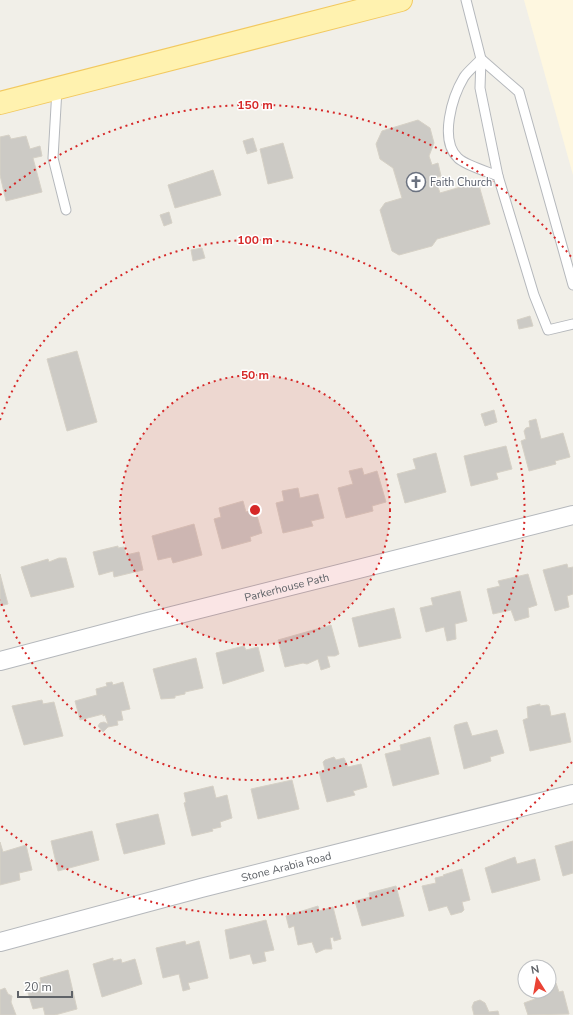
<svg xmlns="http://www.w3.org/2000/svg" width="573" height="1015" viewBox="0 0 573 1015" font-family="'Nunito Sans',sans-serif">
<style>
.commercial{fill:#fef7e0}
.building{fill:#cccac5;stroke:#d6d1c6}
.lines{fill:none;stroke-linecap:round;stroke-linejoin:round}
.lane-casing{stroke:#b5b8bc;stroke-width:11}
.street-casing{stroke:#b5b8bc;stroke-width:20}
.primary-casing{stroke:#f2c960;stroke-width:24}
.lane{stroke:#fff;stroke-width:9}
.street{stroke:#fff;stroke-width:18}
.primary{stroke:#fff2af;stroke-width:22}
.ring{fill:none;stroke:#d62828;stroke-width:2;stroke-dasharray:2 4}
.labels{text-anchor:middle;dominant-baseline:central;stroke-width:3;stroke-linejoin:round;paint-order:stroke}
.worship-label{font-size:11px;fill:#5b616d;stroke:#fff;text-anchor:start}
.street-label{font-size:11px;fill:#5f6368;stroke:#fff}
.centre{fill:#d62828;stroke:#fff;stroke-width:2}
.ring-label{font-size:12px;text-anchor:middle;font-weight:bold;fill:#d62828;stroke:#fff;stroke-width:3;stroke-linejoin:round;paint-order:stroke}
</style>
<rect width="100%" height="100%" fill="#f1efe8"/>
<!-- commercial -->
<polygon class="commercial" points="524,0 573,0 573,175"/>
<!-- building -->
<g class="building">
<polygon points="418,120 430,128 434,143 429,156 432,165 438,163 441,176 435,178 440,193 478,182 490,224 437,239 432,246 399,255 392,251 380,210 385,203 402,198 393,168 380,159 376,144 382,131"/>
<polygon points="9,135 11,139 26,136 30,149 40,146 42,156 33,158 42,192 6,201 0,175 0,137"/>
<polygon points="253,138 257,151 247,154 243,141"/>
<polygon points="283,143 293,178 268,184 260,149"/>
<polygon points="213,170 221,195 175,208 168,185"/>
<polygon points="169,212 172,223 164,226 160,215"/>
<polygon points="202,248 205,258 193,261 191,250"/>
<polygon points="530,316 533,326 519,329 517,320"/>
<polygon points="77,351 97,422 67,431 47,359"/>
<polygon points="494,410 497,422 485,426 481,414"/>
<polygon points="536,419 541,439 563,433 570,457 555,461 556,464 529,471 521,441 526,439 524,431 526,428 530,427 529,421"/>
<polygon points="506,446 512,469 496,473 498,479 471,486 464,456"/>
<polygon points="436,453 446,492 405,503 397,474 416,469 413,459"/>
<polygon points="362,468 364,475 377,471 386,502 372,506 373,511 346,518 338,488 353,484 349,471"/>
<polygon points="298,488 300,498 318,494 324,518 311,521 313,526 283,533 276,503 284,501 282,491"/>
<polygon points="243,501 246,512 255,509 262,533 250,537 251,541 222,549 214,519 221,517 219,508"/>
<polygon points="194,524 202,555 173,563 171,557 158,560 152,536"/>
<polygon points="118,546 118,548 124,547 126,555 139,552 143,570 114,577 113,571 99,575 93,552"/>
<polygon points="59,558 66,558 74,587 31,597 21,567 48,559 49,562"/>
<polygon points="567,564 568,568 573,567 573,594 567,596 569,607 555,611 543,570"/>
<polygon points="0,574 8,604 0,606"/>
<polygon points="528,574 537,605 528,608 529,617 515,621 511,610 493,614 487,589 500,586 498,581"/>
<polygon points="460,591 467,621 455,624 456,639 447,641 444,627 426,632 420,608 433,605 431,598"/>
<polygon points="394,608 401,638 359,647 352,618"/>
<polygon points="331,625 339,654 335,656 327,656 330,667 321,670 318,659 307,664 303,663 285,667 278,640"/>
<polygon points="244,646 246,650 258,647 264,671 223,684 216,653"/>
<polygon points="196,658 203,688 185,692 185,694 175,696 175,698 161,699 153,669"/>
<polygon points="112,682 113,685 123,682 130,709 121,711 123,720 117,721 118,725 108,727 103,732 98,726 100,723 104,722 108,724 105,715 103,716 103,714 80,720 75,701 97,695 96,689 107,686 106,683"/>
<polygon points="42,700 43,704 54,702 63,736 24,745 12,706"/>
<polygon points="540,704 540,706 547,705 549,706 551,716 565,713 571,742 530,751 523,720 528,718 527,707"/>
<polygon points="467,722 472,736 497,730 504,753 490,757 491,761 464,769 454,727 455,725"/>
<polygon points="430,737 439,774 393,786 385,754 401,750 400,745"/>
<polygon points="334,757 336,760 344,758 348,767 361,764 367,787 353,791 355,795 327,802 319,772 325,770 323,762 325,760"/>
<polygon points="292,780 299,809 258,819 251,789"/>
<polygon points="213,786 216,798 227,795 232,818 220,822 221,827 212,829 213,831 192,836 184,803 186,802 184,793"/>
<polygon points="158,814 165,844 124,854 116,824"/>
<polygon points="92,831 99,860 58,871 51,841"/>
<polygon points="573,841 573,873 563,876 555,846"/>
<polygon points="0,842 3,852 26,845 32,870 19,873 20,880 0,885"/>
<polygon points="515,857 517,864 535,859 540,880 492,893 485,868"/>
<polygon points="462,869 470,900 462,902 464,910 462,912 451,915 447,906 429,911 422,886 436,883 435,878 444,876 443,875"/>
<polygon points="396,886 404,916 362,926 355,901 370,897 369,893"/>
<polygon points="318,906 319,911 333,907 341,939 334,941 333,937 330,938 332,949 325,949 316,953 312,942 298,945 294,926 289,928 286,916"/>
<polygon points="266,920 274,950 264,952 266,961 253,964 250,954 230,959 225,930"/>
<polygon points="185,941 186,945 199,941 208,978 188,983 190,989 183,991 179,974 163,978 156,948"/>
<polygon points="113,958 113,961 121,959 122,963 135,959 142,984 102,997 93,964"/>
<polygon points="68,970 77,1009 55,1015 45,1015 43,1007 33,1009 26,986 41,982 40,978"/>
<polygon points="556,983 559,992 563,991 569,1014 528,1015 524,1003 535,999 533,991 549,991 549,985"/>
<polygon points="5,988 8,994 12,996 11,1002 16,1015 0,1015 0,990"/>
<polygon points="480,1000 485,1003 489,1012 498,1011 499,1015 474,1015 472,1007 474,1002"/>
</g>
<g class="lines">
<!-- lane casing -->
<g class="lane-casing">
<g id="lane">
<polyline points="466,0 481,59 480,88 498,176"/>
<path d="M481 59C476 65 469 70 464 77 452 97 439 140 458 158 465 165 488 172 498 176L534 295 548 330 573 324"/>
<polyline points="481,59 519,92 573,285"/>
<polyline points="57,89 53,158 66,210"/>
</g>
</g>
<!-- street casing -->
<g class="street-casing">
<g id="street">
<path id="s1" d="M0 661 148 622 573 515"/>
<path id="s2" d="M0 942 201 888 573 794"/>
</g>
</g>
<!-- primary casing -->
<g class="primary-casing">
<polyline id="primary" points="0,103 401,0"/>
</g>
<!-- lane -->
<use href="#lane" class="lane"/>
<!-- street -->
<use href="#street" class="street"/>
<!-- primary -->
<use href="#primary" class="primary"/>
</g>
<!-- distance rings -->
<circle cx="255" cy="510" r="135" fill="#d62828" fill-opacity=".12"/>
<g class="ring">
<circle cx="255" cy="510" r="135"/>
<path d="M0 420A270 270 0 1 1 0 600"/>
<path d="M572 762A405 405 0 0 1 0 825M0 195A405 405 0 0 1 572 258"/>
</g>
<!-- icons -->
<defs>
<g id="church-ring" transform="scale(1)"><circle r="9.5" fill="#fff" stroke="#6b7280" stroke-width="1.5"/><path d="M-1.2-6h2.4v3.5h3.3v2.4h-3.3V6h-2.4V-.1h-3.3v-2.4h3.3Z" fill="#6b7280"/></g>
</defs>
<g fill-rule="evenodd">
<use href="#church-ring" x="416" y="182"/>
</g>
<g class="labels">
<!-- worship labels -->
<g class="worship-label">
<text x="430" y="182">Faith Church</text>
</g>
<!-- street labels -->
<g class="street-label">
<text stroke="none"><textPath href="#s1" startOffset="296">Parkerhouse Path</textPath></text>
<text stroke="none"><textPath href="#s2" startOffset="296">Stone Arabia Road</textPath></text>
</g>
</g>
<circle cx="255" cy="510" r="6" class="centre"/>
<g class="ring-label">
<text x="255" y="109">150 m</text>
<text x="255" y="244">100 m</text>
<text x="255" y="379">50 m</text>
</g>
<!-- north arrow -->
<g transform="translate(537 979) rotate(349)"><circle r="19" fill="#ffffff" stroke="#bfc1c3"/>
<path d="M0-3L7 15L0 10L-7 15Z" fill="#ea4335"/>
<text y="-6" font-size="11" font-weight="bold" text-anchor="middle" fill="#5f6368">N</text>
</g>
<!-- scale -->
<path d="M18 991v6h54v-6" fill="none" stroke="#5f6368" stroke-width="2"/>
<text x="24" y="991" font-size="12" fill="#5f6368" stroke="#ffffff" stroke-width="3" paint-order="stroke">20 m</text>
</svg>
